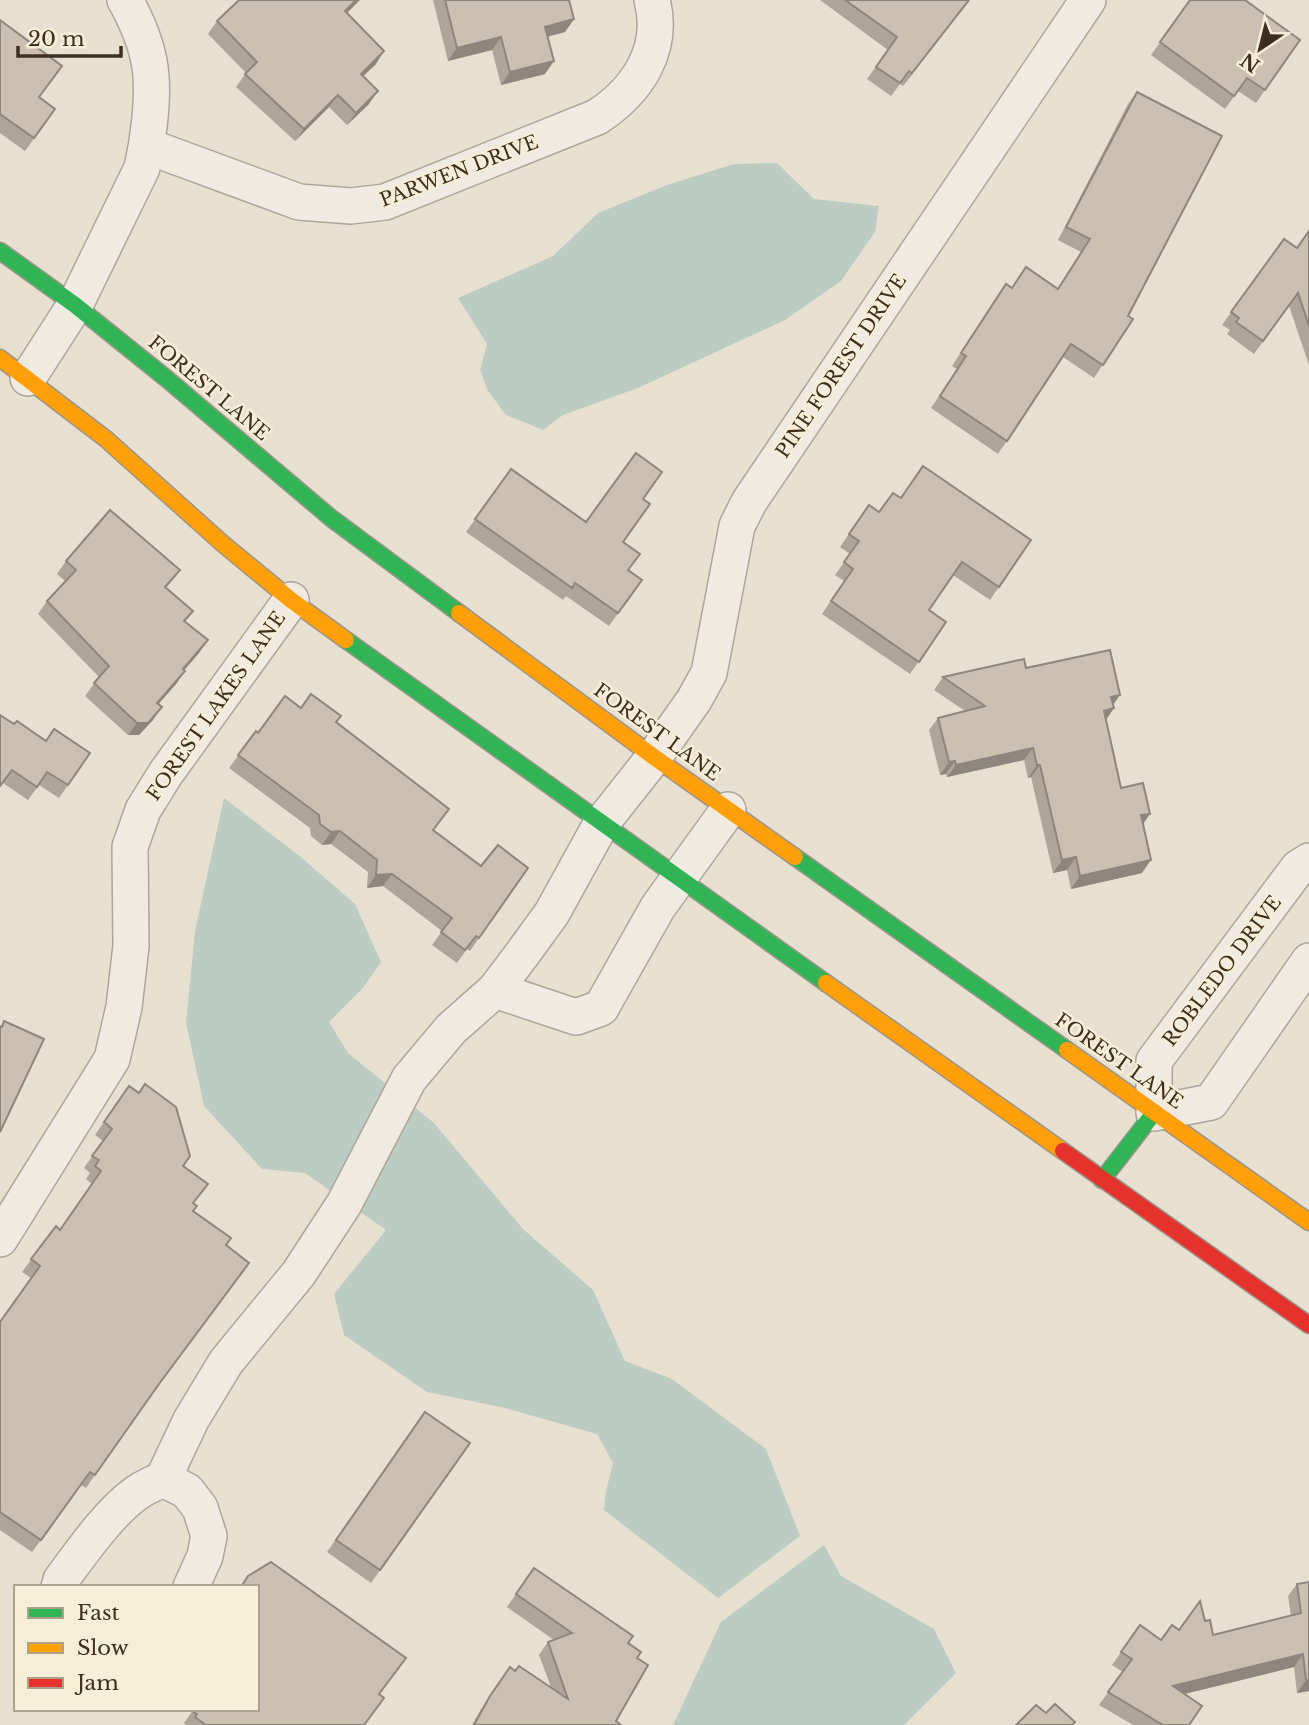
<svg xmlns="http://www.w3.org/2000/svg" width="1309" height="1725" viewBox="0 0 1309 1725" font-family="'Libre Baskerville',serif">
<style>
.water{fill:#bcccc2}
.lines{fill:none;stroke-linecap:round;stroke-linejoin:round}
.street-casing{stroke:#ada599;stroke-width:38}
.fast-casing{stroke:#9c958a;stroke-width:19}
.slow-casing{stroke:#9c958a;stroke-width:19}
.jam-casing{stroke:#9c958a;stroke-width:19}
.street{stroke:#efebe3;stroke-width:35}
.fast{stroke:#30b455;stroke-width:16}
.slow{stroke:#ff9f0a;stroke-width:16}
.jam{stroke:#e5322d;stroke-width:16}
.wall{fill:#afa499}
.shaded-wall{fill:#8e867d}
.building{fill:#cbbfb2;stroke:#8e867d;stroke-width:2}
.labels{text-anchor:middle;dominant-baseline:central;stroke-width:5;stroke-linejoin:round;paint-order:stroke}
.street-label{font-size:19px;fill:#3d2e20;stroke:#f7eed8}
</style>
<rect width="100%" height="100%" fill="#e7e0d1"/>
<!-- water -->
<g class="water">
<polygon points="777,163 814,199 879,206 875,232 841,281 785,320 638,388 563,415 543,430 506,415 488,391 480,370 487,344 458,298 553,256 598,213 667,185 734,164"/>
<polygon points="224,798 302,858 355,904 381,962 363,988 329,1022 348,1053 434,1123 523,1229 593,1290 625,1361 672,1379 766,1449 800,1536 718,1598 604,1510 606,1491 613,1463 597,1434 501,1407 427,1392 344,1335 334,1294 386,1230 305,1173 262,1169 204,1106 186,1023 195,931"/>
<polygon points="824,1545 841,1576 934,1629 956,1673 904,1725 673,1725 721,1622"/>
</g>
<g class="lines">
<!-- street casing -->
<g class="street-casing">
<g id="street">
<path d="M147 146 299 202 351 206 385 202 597 117C637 91 665 50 652 0"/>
<path d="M28 378 75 305 142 168C148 141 153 104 151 76 149 49 138 23 125 0"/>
<polyline points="1309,861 1298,868 1154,1061 1154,1113 1211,1102 1309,961"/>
<polyline points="495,990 576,1017 601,1008 658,907 728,810"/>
<polyline points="0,1239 112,1059 124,1007 131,946 130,847 143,810 166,773 291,600"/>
<polyline points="163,1479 191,1420 226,1362 299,1273 344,1204 409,1079 451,1029 495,990 523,953 552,913 601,824 654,757 694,700 709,673 737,526 749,502 1088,0"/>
<path d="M59 1587 61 1580C81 1553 110 1511 138 1492 145 1487 155 1483 163 1479L187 1491 200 1508 209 1536 205 1556 191 1587"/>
</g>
</g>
<!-- fast casing -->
<g class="fast-casing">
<g id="fast">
<polyline points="0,251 75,305 167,379 331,518 459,613"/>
<polyline points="346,640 826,983"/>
<polyline points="795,857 1067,1050"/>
<polyline points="1102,1180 1154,1113"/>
</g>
</g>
<!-- slow casing -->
<g class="slow-casing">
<g id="slow">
<polyline points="0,358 106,439 222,543 291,600 346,640"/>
<polyline points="459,613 654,757 795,857"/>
<polyline points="826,983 1063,1151"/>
<polyline points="1067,1050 1309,1222"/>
</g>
</g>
<!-- jam casing -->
<g class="jam-casing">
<polyline id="jam" points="1063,1151 1309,1325"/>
</g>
<!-- street -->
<use href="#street" class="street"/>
<!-- fast -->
<use href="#fast" class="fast"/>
<!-- slow -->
<use href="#slow" class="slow"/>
<!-- jam -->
<use href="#jam" class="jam"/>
</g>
<!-- wall -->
<g class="wall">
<polygon points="433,0 569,0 574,19 565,32 548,37 545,74 501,85 492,50 448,61"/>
<polygon points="820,0 969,0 903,86 900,84 891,96 867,79 888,50"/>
<polygon points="1190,0 1300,40 1256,103 1238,91 1225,109 1151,55"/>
<polygon points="347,13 376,64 363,76 369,104 347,125 329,107 295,141 236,87 246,73 208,34 217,21"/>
<polygon points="0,20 39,97 55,109 25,151 0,133"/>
<polygon points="1137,92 1128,316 1133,319 1094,378 1063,357 998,454 931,408 957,369 952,366 1006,284 1011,288 1058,288 1081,252 1058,240 1128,104"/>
<polygon points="1309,231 1309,365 1289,306 1254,354 1227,334 1230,330 1222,325 1284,239 1297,248"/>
<polygon points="511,469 586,522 643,499 623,542 628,570 642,580 609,626 566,596 563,600 466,532"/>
<polygon points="901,498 1031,540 990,600 953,575 929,610 946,622 910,674 822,614 844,581 835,575 850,554 840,547 860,518 879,512"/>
<polygon points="66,561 171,582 166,588 193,611 185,622 199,653 184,670 176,684 158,704 153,720 139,735 128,735 85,696 99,677 38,614 47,601 65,581 57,574"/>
<polygon points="1026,668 1113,705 1114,708 1106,720 1121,788 1143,824 1142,873 1071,889 1067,870 1053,873 1031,777 1028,778 1024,760 947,777 946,774 940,775 929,730 938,718 965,711 934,690 943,677"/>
<polygon points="301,708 336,722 440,822 434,830 481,866 528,868 470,951 467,949 457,963 432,945 442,931 383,886 367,888 368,872 331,844 322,845 311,836 310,828 229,768 256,731 258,733"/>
<polygon points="14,724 46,741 90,753 59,798 39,785 28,800 3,783"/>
<polygon points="129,1086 184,1166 194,1203 193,1211 226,1245 150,1396 86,1488 81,1485 32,1552 0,1530 0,1322 31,1278 22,1272 56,1226 60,1230 92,1184 86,1179 90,1173 84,1168 103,1141 95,1135"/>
<polygon points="425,1412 470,1443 371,1583 327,1552"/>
<polygon points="534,1568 628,1643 637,1658 616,1721 621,1725 472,1725 481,1709 510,1667 515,1671 551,1687 539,1655 548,1642 554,1640 507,1607"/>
<polygon points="1309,1582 1309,1691 1297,1693 1294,1667 1184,1694 1189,1725 1133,1725 1099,1705 1123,1672 1112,1665 1140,1625 1161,1640 1179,1630 1205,1621 1213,1635 1291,1616 1288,1596 1297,1584"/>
<polygon points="380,1694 364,1725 186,1725 184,1723 194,1709"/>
</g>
<!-- shaded-wall -->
<g class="shaded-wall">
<polygon points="356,0 360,0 336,24 345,11"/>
<polygon points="969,0 962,9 903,86 912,73"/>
<polygon points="574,19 565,32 536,39 545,27"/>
<polygon points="501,37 492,50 448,61 457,48"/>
<polygon points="384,51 376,64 352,87 361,74"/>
<polygon points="554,61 545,74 501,85 510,72"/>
<polygon points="378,91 369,104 347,125 356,113"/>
<polygon points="338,95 329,107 295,141 304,129"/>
<polygon points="208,640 199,653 174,682 183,669"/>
<polygon points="185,671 176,684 148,716 157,703"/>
<polygon points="1120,695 1111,708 1111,697"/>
<polygon points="162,707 153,720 139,735 128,735 137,723"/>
<polygon points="1114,708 1105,721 1104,711"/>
<polygon points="1033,748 1024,760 947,777 956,765"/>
<polygon points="955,761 946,774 940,775 949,762"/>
<polygon points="1037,765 1040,765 1031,777 1028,778"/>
<polygon points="1150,814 1141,827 1141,815"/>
<polygon points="340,831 331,844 322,845 331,832"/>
<polygon points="1076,857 1067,870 1053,873 1062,860"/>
<polygon points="1151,860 1142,873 1071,889 1080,876"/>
<polygon points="392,874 383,886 367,888 376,875"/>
<polygon points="1303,1654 1294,1667 1164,1699 1173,1686"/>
<polygon points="1306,1680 1309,1680 1309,1691 1297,1693"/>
</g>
<!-- building -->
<g class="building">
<polygon points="239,0 356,0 345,11 384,51 361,74 378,91 356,113 338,95 304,129 245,74 257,62 217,21"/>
<polygon points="445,0 569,0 574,19 545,27 554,61 510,72 501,37 457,48"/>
<polygon points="845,0 969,0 912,73 909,71 900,83 876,67 897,37"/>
<polygon points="1190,0 1245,0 1300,40 1265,90 1247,78 1234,96 1160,42"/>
<polygon points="0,20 62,66 39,97 55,109 34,138 0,114"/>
<polygon points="1137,92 1222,136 1128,316 1133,319 1103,365 1071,344 1007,441 940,396 966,356 961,353 1006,284 1012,288 1026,267 1058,289 1090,239 1066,227"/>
<polygon points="1309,231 1309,326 1298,293 1263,341 1236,322 1239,318 1231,312 1284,239 1297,248"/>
<polygon points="636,453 662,472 643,499 650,504 623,542 640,554 628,570 642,580 618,613 575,583 572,588 475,519 511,469 586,522"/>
<polygon points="923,466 1031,540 999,587 962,562 929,610 946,622 919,662 831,601 853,569 844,562 859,541 849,534 869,505 879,512 893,493 901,498"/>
<polygon points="110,510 180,570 165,587 193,611 184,621 208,640 183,669 185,671 157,703 162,707 148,723 137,723 94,683 109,666 47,601 76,570 66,561"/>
<polygon points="1110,650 1120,695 1111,697 1114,708 1104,711 1121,788 1143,783 1150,814 1141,815 1151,860 1080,876 1076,857 1062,860 1040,765 1037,765 1033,748 956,765 955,761 949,762 938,718 985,706 943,677 1024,659 1026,668"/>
<polygon points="311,694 341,716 336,722 449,809 433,830 481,866 498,845 528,868 479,938 476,936 465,950 441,932 452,918 392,874 376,875 377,860 340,831 331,832 320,824 319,815 238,755 256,731 258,733 285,696 301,708"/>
<polygon points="0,715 14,724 17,721 46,741 54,729 90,753 68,785 47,772 37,787 12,770 0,786"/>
<polygon points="4,1021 44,1039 0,1132 0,1026 2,1027"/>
<polygon points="145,1084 176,1107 190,1156 183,1166 208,1184 193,1203 197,1206 193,1211 231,1238 226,1245 249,1263 159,1384 95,1475 90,1472 41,1540 0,1512 0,1322 40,1266 31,1259 56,1226 60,1230 101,1171 95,1166 99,1160 92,1156 112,1129 104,1122 129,1086 139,1093"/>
<polygon points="425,1412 470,1443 380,1570 336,1540"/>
<polygon points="271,1562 406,1658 379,1694 384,1698 364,1725 206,1725 195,1717 197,1714 192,1711 194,1709 257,1709 257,1587 241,1587 248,1576"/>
<polygon points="534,1568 633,1636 628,1643 641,1652 637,1658 648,1665 616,1721 621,1725 474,1725 490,1696 510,1667 515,1671 519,1666 568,1699 548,1642 572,1633 516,1594"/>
<polygon points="1309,1582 1309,1680 1306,1680 1303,1654 1173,1686 1202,1706 1189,1725 1163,1725 1108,1692 1132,1659 1121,1652 1140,1625 1161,1640 1172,1625 1179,1630 1200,1601 1205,1621 1210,1620 1213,1635 1301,1613 1297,1584"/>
<polygon points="1055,1704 1075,1722 1072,1725 1016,1725 1036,1705 1046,1713"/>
</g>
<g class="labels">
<!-- street labels -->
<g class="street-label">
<text transform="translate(459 171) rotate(-21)">PARWEN DRIVE</text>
<text transform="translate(841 366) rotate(-56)">PINE FOREST DRIVE</text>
<text transform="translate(209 388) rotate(40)">FOREST LANE</text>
<text transform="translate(216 706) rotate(-55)">FOREST LAKES LANE</text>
<text transform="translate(657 732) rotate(36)">FOREST LANE</text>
<text transform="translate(1222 971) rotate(-53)">ROBLEDO DRIVE</text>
<text transform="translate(1119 1061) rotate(35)">FOREST LANE</text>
</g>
</g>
<!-- legend -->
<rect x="14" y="1585" width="245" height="126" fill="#f7eed8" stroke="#ada18e" stroke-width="2"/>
<rect x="28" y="1608" width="35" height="10" fill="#30b455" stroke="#ada18e" stroke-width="2"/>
<text x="77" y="1620" font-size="21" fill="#3d2e20">Fast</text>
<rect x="28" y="1643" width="35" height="10" fill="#ff9f0a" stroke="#ada18e" stroke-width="2"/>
<text x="77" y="1655" font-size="21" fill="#3d2e20">Slow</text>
<rect x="28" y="1678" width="35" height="10" fill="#e5322d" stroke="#ada18e" stroke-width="2"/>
<text x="77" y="1690" font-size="21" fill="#3d2e20">Jam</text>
<!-- north arrow -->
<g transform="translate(1260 49) rotate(215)" stroke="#f7eed8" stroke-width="5" paint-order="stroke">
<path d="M0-5L12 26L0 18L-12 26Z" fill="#3d2e20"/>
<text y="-10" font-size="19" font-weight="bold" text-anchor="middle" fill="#3d2e20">N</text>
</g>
<!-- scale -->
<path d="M18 46v10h103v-10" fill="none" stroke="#3d2e20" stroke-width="3.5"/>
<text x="28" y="46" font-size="21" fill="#3d2e20" stroke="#f7eed8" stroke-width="5" paint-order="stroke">20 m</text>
</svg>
